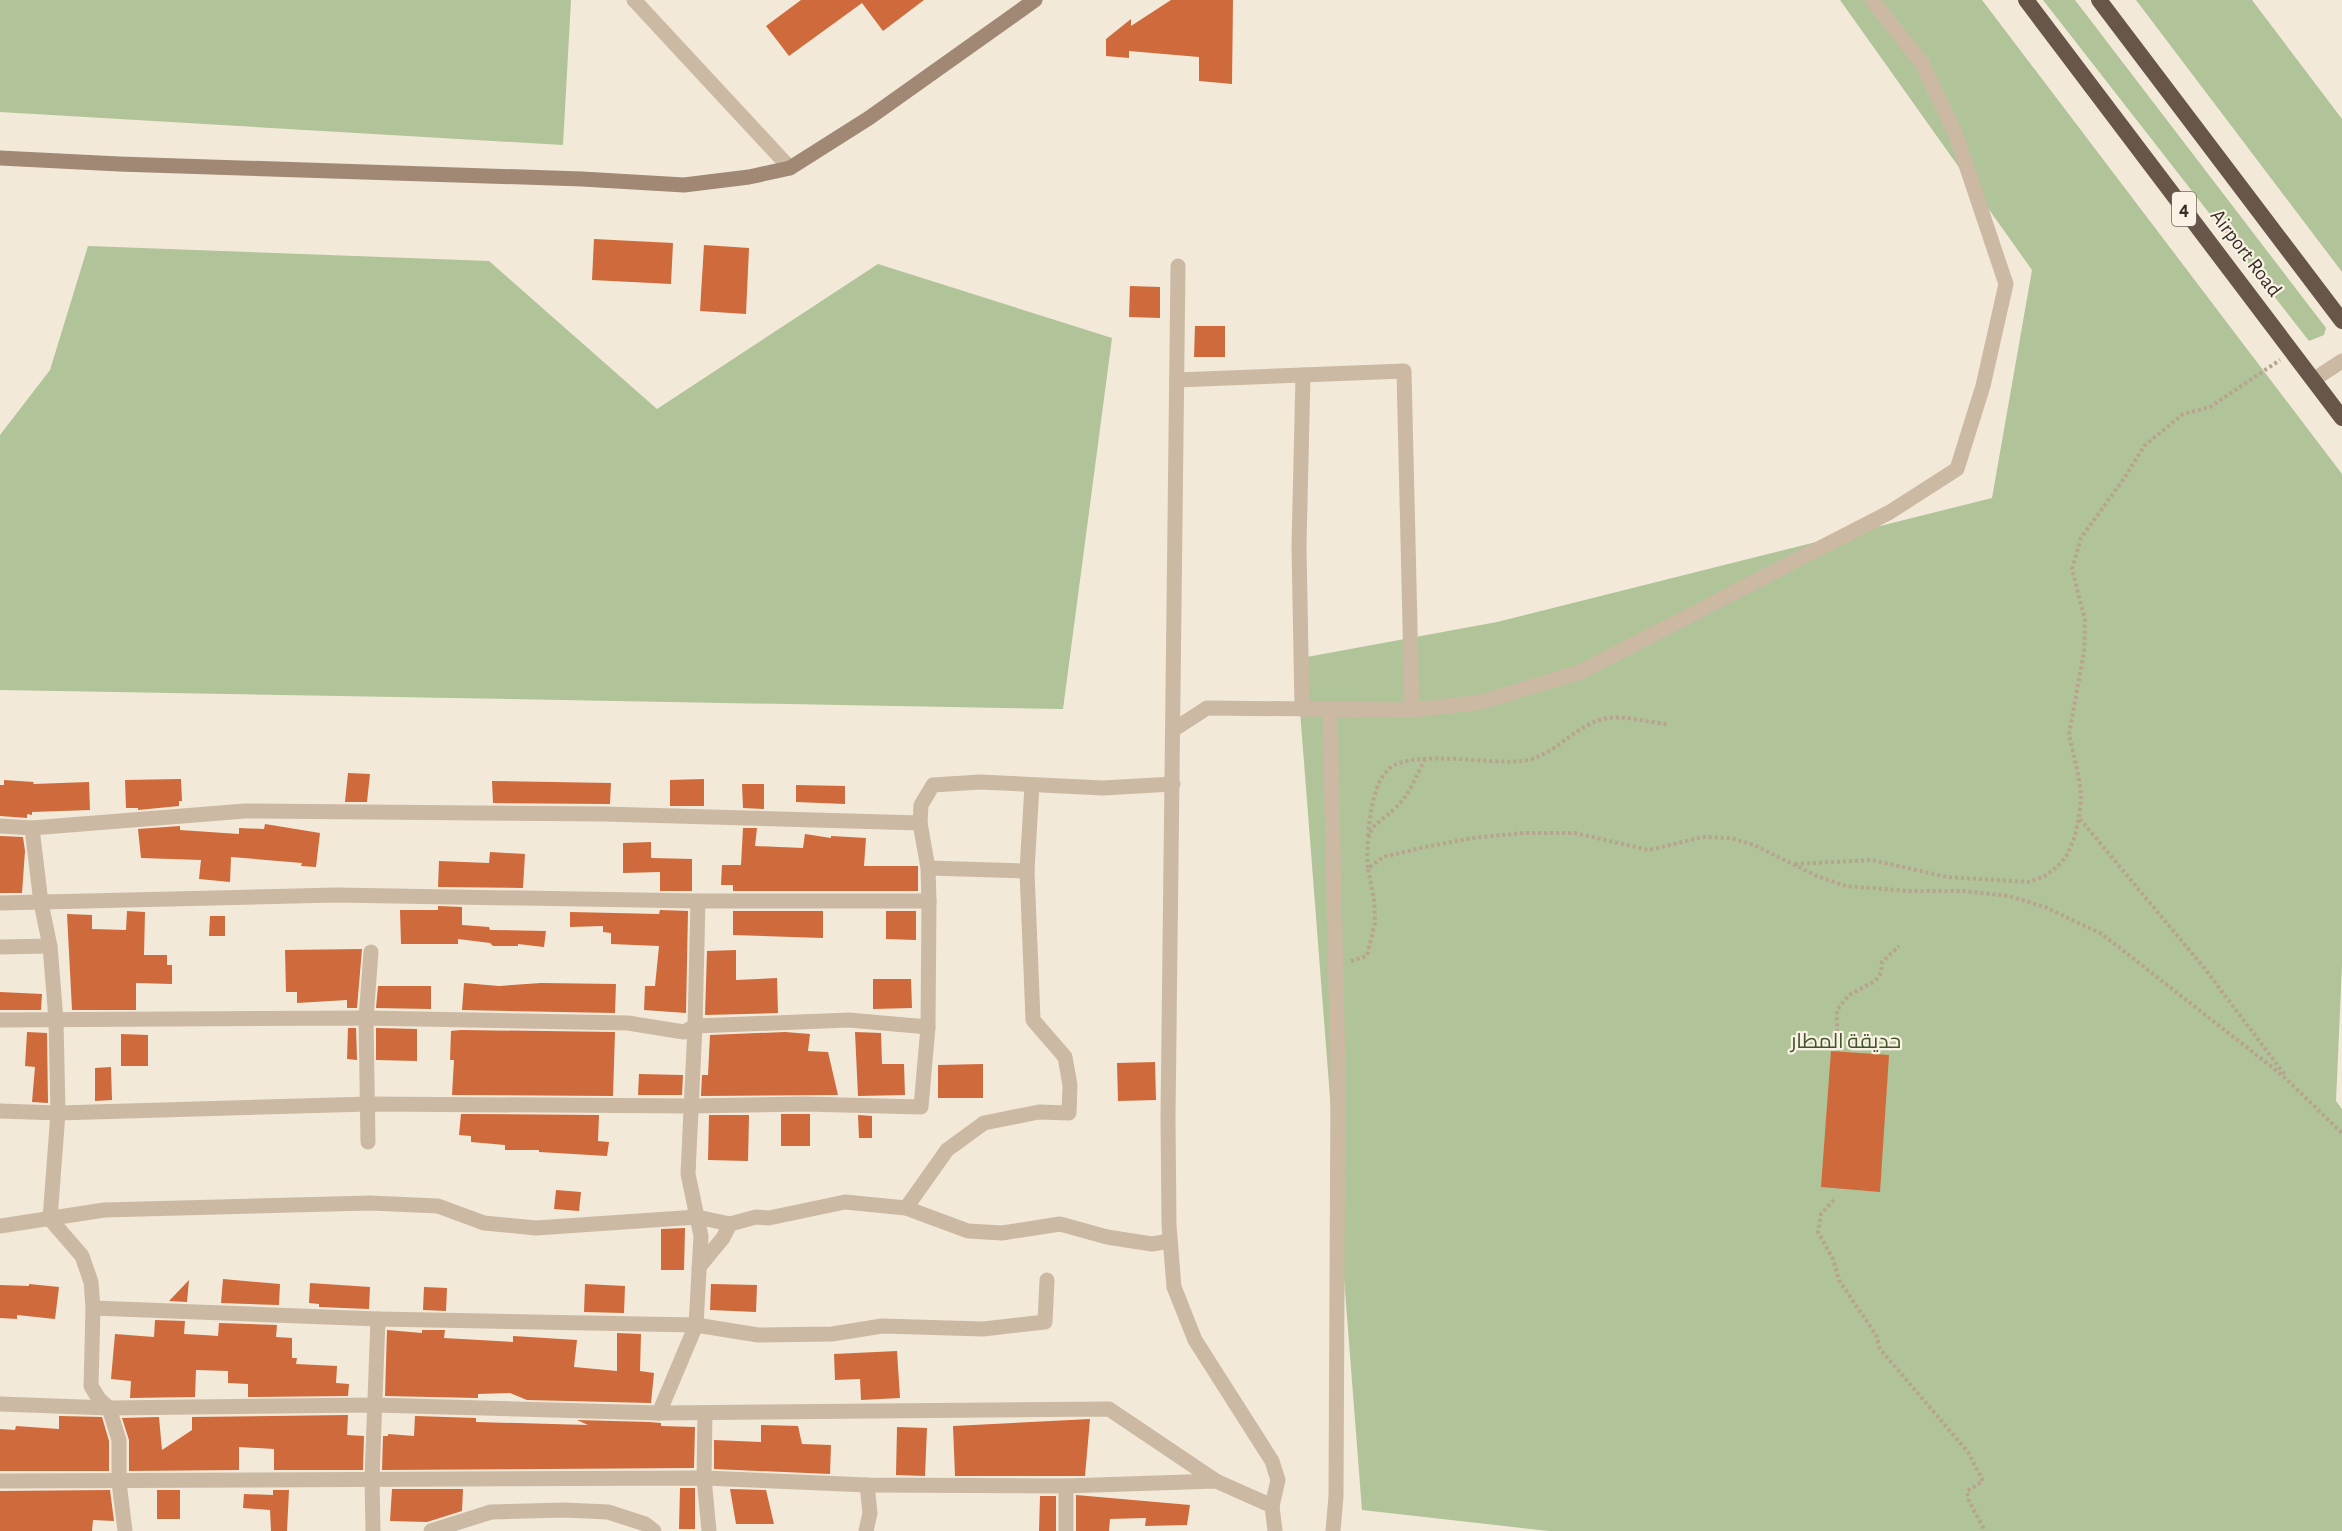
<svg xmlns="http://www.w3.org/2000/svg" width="2342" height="1531" viewBox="0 0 2342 1531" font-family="'Alegreya Sans',Cairo,sans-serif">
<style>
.green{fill:#b1c398}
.building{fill:#ce6a3c}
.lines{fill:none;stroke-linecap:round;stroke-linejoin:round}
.path{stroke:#b8a38e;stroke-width:4;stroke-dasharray:3 3;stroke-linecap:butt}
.minor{stroke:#ccb9a4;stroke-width:15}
.secondary{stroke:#a08875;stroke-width:15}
.trunk{stroke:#69564a;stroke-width:16}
.labels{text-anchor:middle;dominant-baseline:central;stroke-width:4.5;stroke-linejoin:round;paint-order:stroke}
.shield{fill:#faf2e5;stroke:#72685f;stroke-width:1.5}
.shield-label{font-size:20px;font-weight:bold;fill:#372d26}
.street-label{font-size:21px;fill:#372d26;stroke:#faf2e5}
.park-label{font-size:21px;fill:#425728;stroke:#faf2e5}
</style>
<rect width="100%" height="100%" fill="#f3e9d9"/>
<!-- green -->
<g class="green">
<polygon points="0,0 571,0 563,145 0,112"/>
<polygon points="1840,0 1982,0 2342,474 2342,965 2336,1101 2342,1109 2342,1531 1549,1531 1362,1510 1296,659 1497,622 1992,498 2032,270"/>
<polygon points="2043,0 2075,0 2326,328 2324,335 2309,341"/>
<polygon points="2136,0 2252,0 2342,119 2342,272"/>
<polygon points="88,246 489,261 657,409 878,264 1112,338 1063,709 0,690 0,435 50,370"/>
</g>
<!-- building -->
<g class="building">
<polygon points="801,0 924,0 883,31 862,3 789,56 766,26"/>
<polygon points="1171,0 1233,0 1232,84 1199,81 1199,57 1129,51 1129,58 1106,56 1106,39 1131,19 1131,26"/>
<polygon points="594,239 673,243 671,284 592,280"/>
<polygon points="704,245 749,248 746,314 700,311"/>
<polygon points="1130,286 1160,287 1160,318 1129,317"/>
<polygon points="1195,326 1225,326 1225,357 1194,357"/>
<polygon points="348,773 370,774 367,802 345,802"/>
<polygon points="181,779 182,801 179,801 179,806 138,810 138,808 126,808 125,780"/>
<polygon points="704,779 704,806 670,806 670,780"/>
<polygon points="4,780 34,782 33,784 89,782 90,810 32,812 32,815 27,814 27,818 0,816 0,785 4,785"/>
<polygon points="492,781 611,783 610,804 493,803"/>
<polygon points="742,784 764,784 764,809 743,808"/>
<polygon points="796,785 845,786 845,804 796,802"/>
<polygon points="265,824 320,833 316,867 301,866 302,863 231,857 230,882 199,879 201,860 141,858 138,829 180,826 180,830 239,834 239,828 264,829"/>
<polygon points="743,828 757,828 755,846 803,848 805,834 831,838 831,836 866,838 864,866 918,866 918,891 733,891 733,885 721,885 722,865 741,865"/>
<polygon points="0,836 23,837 25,851 22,893 0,893"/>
<polygon points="651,842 651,858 692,859 692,891 660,891 660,872 623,873 623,843"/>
<polygon points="490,852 525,854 523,888 438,887 439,861 489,863"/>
<polygon points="438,906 462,907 462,925 489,927 490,930 546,931 544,947 518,944 518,946 493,946 490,943 458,939 458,944 401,944 400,910 438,910"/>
<polygon points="660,910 688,911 686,1013 644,1010 645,986 655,986 659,946 611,944 611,933 603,932 603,926 570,927 570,912 659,914"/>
<polygon points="127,911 145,912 144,955 167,955 167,965 172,965 172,984 136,983 136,1010 72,1010 67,914 92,915 92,929 126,930"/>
<polygon points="733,911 823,911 823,938 733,935"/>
<polygon points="886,911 916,911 916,940 886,939"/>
<polygon points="210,916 225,916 225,936 209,936"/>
<polygon points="362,949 357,1008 347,1008 347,1000 297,1003 297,992 286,992 285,950"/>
<polygon points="736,950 736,980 777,978 778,1013 705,1015 707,951"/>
<polygon points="873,979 911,979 912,1008 873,1009"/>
<polygon points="464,983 499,986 541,983 616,984 615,1013 462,1010"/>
<polygon points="378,986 431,986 431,1009 376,1008"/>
<polygon points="0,992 42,994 41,1010 0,1010"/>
<polygon points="348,1028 356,1028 357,1060 347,1059"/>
<polygon points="376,1028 417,1029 417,1061 376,1060"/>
<polygon points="461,1030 615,1032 613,1096 452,1095 454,1060 450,1060 451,1031"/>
<polygon points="27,1032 47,1033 48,1103 32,1102 35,1067 25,1066"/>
<polygon points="785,1032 810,1034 808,1051 828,1052 838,1095 701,1096 702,1075 708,1075 710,1035"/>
<polygon points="855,1032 881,1033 882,1064 904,1064 905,1095 858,1096"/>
<polygon points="121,1034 148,1035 148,1066 121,1066"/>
<polygon points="1831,1051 1889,1055 1880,1192 1821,1187"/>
<polygon points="1155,1062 1156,1100 1118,1101 1117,1063"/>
<polygon points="983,1064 983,1098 938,1098 938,1065"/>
<polygon points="111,1067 112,1100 95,1101 95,1068"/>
<polygon points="639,1074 683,1075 682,1095 638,1095"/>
<polygon points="461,1114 599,1115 598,1141 609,1142 607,1156 539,1152 539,1150 505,1150 505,1145 471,1142 471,1136 459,1135"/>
<rect x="781" y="1114" width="29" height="32"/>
<polygon points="709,1115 749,1115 748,1161 708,1160"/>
<polygon points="858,1115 872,1116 872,1138 859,1138"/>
<polygon points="556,1190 581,1192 579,1211 554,1209"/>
<polygon points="685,1228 684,1270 661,1270 661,1229"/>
<polygon points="223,1279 280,1284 279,1305 221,1303"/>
<polygon points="189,1280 187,1302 169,1301"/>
<polygon points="310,1283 370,1287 369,1309 319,1307 319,1304 309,1303"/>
<polygon points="29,1284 59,1287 55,1319 17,1315 17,1319 0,1318 0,1285 29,1286"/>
<polygon points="585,1284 625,1286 624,1313 584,1312"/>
<polygon points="711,1284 757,1285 756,1312 710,1310"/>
<polygon points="424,1287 447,1288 446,1311 423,1310"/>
<polygon points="155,1320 185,1321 184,1334 204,1335 218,1336 219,1323 277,1325 276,1337 292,1338 292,1358 297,1358 296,1364 337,1366 336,1383 349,1384 348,1396 248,1397 248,1384 228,1383 228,1371 196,1370 195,1397 130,1398 131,1381 111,1379 115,1334 154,1337"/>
<polygon points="387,1330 422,1333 422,1330 445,1330 444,1338 513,1342 513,1336 577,1340 574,1367 617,1371 617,1333 641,1334 640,1371 654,1373 651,1403 527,1400 510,1393 478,1394 478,1398 385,1396"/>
<polygon points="897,1351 900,1398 861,1400 860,1379 835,1380 834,1354"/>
<polygon points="348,1415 347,1435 364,1436 363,1470 274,1470 274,1449 239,1447 239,1470 129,1471 129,1440 122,1418 159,1417 162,1450 192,1430 192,1417"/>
<polygon points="59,1416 102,1417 109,1441 109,1471 0,1471 0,1429 15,1430 16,1426 59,1429"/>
<polygon points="415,1416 476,1418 476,1422 588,1425 577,1420 649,1422 661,1423 661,1426 695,1427 694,1468 382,1470 383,1436 388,1436 388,1434 414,1436"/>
<polygon points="1090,1419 1085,1476 955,1476 953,1426"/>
<polygon points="761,1425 798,1426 802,1444 831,1445 830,1474 714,1469 714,1440 761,1442"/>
<polygon points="897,1427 927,1428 925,1476 896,1475"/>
<polygon points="680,1488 695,1488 695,1529 679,1529"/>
<polygon points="392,1489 463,1489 462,1511 427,1522 390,1521"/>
<polygon points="730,1489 766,1490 774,1524 736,1524"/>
<polygon points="110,1490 114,1521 93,1520 92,1531 0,1531 0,1491"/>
<rect x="157" y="1490" width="23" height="29"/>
<polygon points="273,1490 289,1490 287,1531 271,1531 270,1510 243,1508 244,1494 273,1495"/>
<polygon points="1076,1495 1190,1505 1187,1525 1145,1526 1146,1518 1110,1519 1109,1531 1076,1531"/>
<polygon points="1040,1496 1056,1496 1056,1531 1039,1531"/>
</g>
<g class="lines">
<!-- path -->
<g class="path">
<polyline points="2080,819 2205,969 2285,1075"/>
<path d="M1368 836C1370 816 1373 782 1390 768 1413 749 1492 765 1522 761 1554 758 1575 723 1608 718 1627 716 1647 722 1667 724"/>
<polyline points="1795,864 1872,860 1947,877 2029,882 2045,876 2058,866 2067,855 2075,836 2080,811 2081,793 2078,774 2069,734 2084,652 2085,620 2072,569 2081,538 2125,477 2144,446 2183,414 2210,407 2280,360"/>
<path d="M1368 868C1364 814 1379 831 1405 797 1413 786 1418 772 1425 759"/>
<polyline points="1351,961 1367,956 1375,923 1374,899 1368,869 1383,857 1425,847 1472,838 1523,833 1575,833 1649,850 1703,837 1730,838 1754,845 1819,877 1846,886 1909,891 1965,891 2009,896 2045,907 2102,934 2282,1075 2342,1133"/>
<polyline points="1840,1044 1837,1031 1837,1010 1849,995 1875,981 1881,973 1882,962 1899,946"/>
<polyline points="1834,1200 1821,1214 1818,1232 1833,1259 1839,1280 1876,1335 1880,1349 1968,1452 1983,1481 1967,1491 1969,1501 1985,1531"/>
</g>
<!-- minor -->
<g class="minor">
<polyline points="634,0 790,168"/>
<polyline points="1178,266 1168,1118 1169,1225 1174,1287 1195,1340 1272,1461 1278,1480 1272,1506"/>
<polyline points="1177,380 1404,371 1412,710"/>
<polyline points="2313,380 2342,361"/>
<polyline points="1302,709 1299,546 1303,375"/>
<polyline points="1330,710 1338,1074 1336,1496 1333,1531"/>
<polyline points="1173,730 1207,708 1412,710 1482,702 1580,672 1890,512 1957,469 1983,386 2006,284 1956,135 1922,63 1872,0"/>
<polyline points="0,826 32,828 245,811 604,814 920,823"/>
<polyline points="32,828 41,903 50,946 56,1020 58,1113 50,1219 82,1256 91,1282 93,1308 91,1386 99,1399 109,1408 119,1440 119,1482 125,1531"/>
<polyline points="928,868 1027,871"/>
<polyline points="0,903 336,895 698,901 929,901"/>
<polyline points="0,947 50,946"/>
<polyline points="0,1020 366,1018 628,1023 684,1032 695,1026 849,1020 928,1027"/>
<polyline points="0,1111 58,1113 369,1104 691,1106 804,1104 921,1107 928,1027 929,901 928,868 920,823 921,805 933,785 980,782 1103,788 1173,784"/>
<polyline points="368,1142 366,1018 371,952"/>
<polyline points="906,1208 947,1150 984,1123 1039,1112 1069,1113 1070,1085 1065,1057 1033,1020 1027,871 1032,785"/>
<polyline points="0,1226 104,1210 370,1203 438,1206 484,1223 536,1228 697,1217 730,1224 756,1217 769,1218 845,1202 906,1208 968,1231 1002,1233 1060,1224 1107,1237 1152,1244 1170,1241"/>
<polyline points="699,1267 723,1238 730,1224"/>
<polyline points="93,1308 378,1319 696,1325 758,1335 832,1334 882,1326 983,1329 1045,1322 1047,1280"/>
<polyline points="0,1404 109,1408 374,1405 659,1413 1109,1409 1216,1481"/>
<polyline points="659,1413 696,1325 701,1236 688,1174 695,1026 698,901"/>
<polyline points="705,1413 704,1478 709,1531"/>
<polyline points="0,1481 704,1478 867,1485 1066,1486 1216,1481 1272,1506 1275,1531"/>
<polyline points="373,1531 372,1478 378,1319"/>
<polyline points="431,1531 491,1512 564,1510 608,1512 645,1524 654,1531"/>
<polyline points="866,1531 870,1513 867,1485"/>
<polyline points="1066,1531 1066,1486"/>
</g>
<!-- secondary -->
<polyline class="secondary" points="0,158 119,164 582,179 684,185 749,177 790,168 869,118 1035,0"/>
<!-- trunk -->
<g class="trunk">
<polyline points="2026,0 2342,418"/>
<polyline points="2099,0 2342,321"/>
</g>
</g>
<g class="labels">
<!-- shield labels -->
<rect class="shield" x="2172" y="192" width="24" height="34" rx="4.5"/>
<g class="shield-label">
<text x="2184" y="209">4</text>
</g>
<!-- street labels -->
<g class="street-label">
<text transform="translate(2246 253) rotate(53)">Airport Road</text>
</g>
<!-- park labels -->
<g class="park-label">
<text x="1846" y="1041">حديقة المطار</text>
</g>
</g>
</svg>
